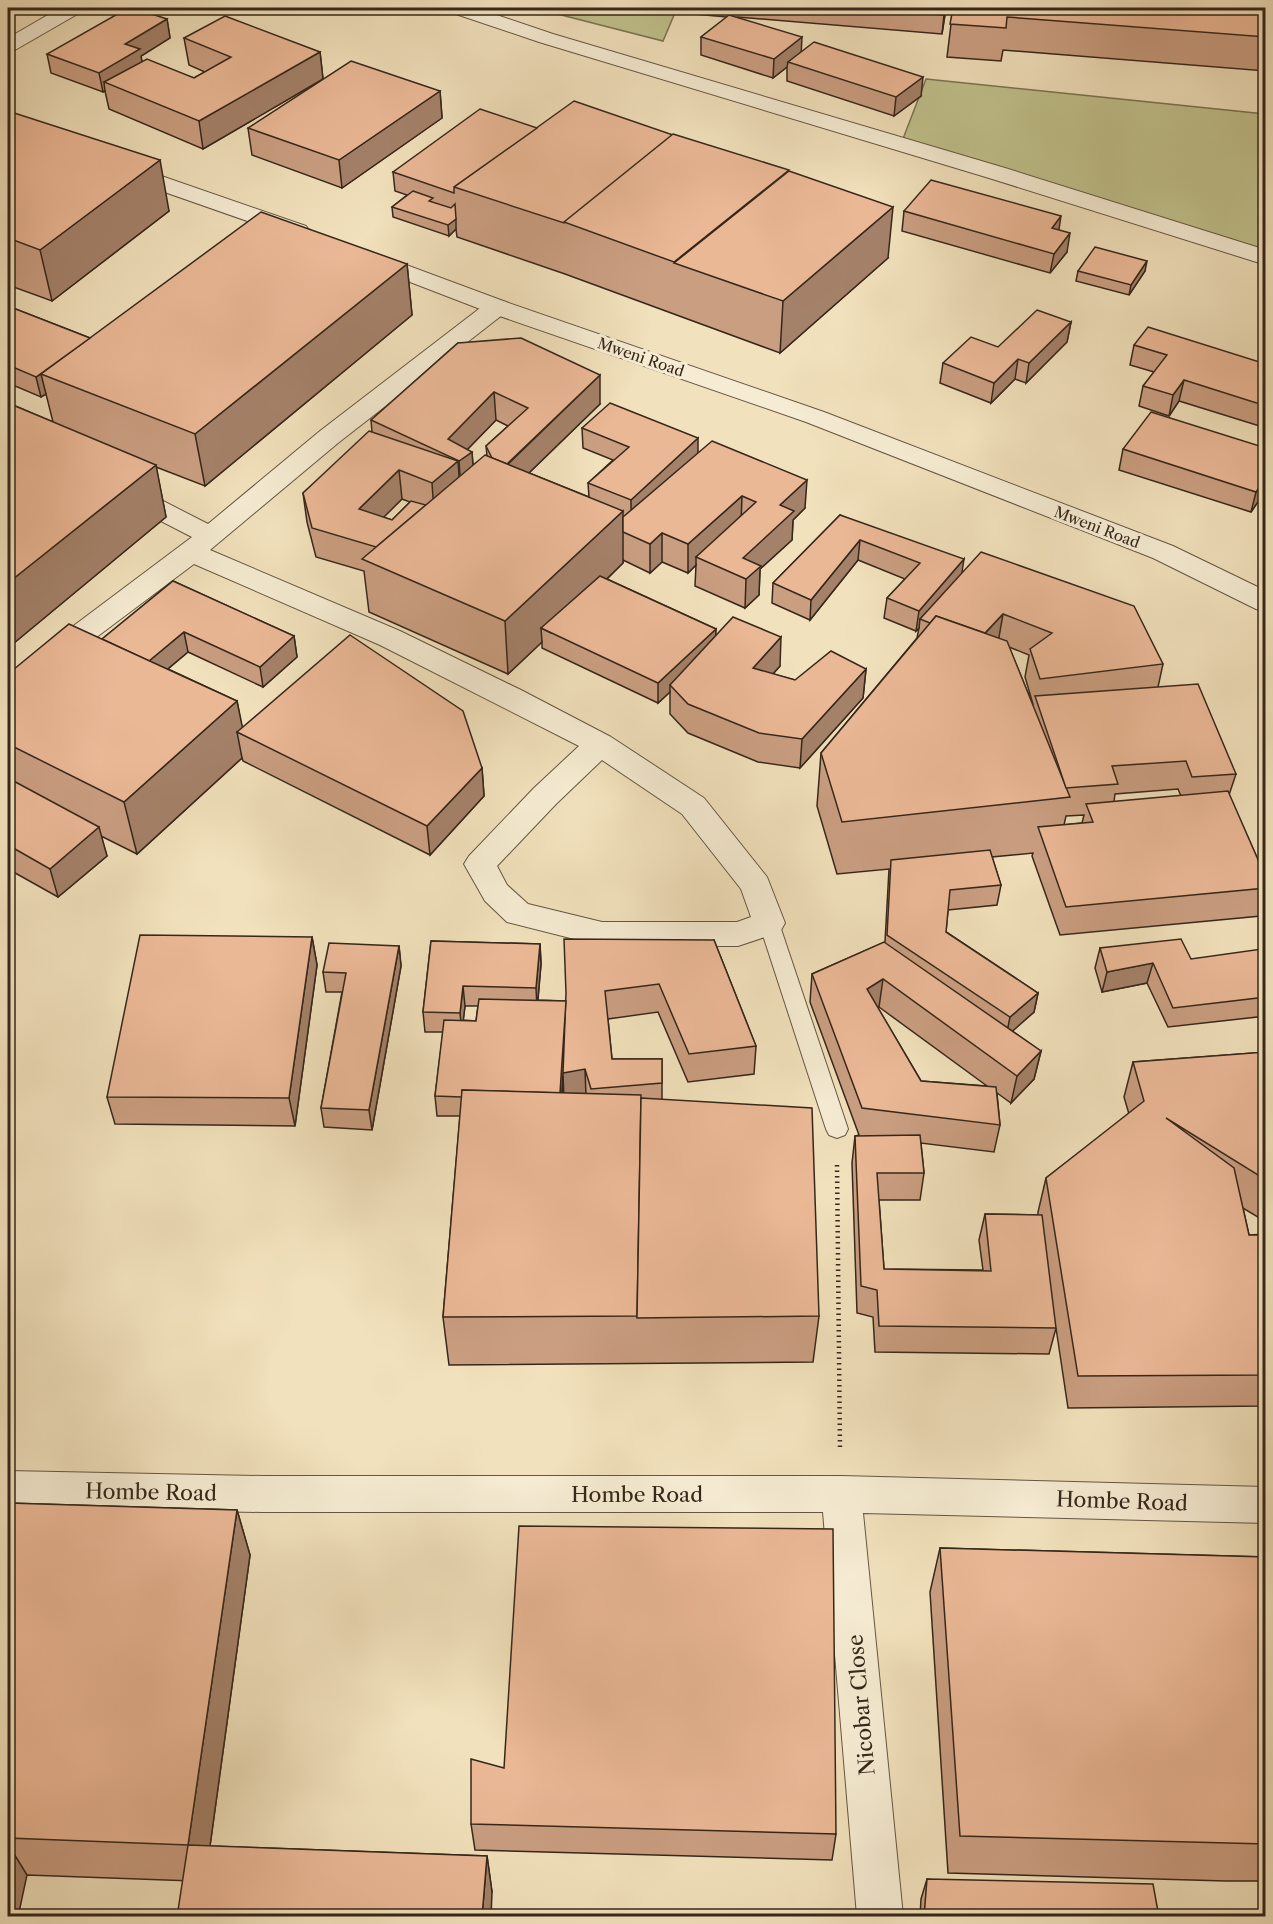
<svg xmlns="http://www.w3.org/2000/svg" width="1273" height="1924" viewBox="0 0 1273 1924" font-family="'Libre Caslon Text',serif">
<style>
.green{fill:#c0c18c;stroke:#7b7453;stroke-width:1.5}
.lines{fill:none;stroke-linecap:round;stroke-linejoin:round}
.service-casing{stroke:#655642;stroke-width:2}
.minor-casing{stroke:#655642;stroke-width:2}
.tertiary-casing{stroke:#655642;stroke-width:2}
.path{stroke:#36271a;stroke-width:4.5;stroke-dasharray:1.5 4;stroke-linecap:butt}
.service{fill:#f6ecd3;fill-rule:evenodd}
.minor{fill:#f6ecd3;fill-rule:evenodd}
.tertiary{fill:#f6ecd3;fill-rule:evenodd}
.wall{fill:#ca9e81;stroke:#36271a;stroke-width:1.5;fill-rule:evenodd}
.shaded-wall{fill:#a48169;stroke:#36271a;stroke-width:1.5}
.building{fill:#ebb896;stroke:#36271a;stroke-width:1.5}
.labels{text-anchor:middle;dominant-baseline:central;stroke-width:6;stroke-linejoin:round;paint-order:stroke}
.far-street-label{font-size:15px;fill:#36271a;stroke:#f6ecd3}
.near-street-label{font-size:21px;fill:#36271a;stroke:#f6ecd3}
</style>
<rect width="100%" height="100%" fill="#f1e1bc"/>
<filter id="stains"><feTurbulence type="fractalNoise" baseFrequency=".00333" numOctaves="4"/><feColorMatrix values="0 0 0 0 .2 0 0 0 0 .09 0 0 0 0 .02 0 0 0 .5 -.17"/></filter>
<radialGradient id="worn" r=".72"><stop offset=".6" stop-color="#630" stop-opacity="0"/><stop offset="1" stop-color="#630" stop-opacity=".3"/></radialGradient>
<!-- green -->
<g class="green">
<polygon points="534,8 677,8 663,41"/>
<polygon points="926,79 1265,114 1265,258 901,144"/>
</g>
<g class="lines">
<!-- service casing -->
<g class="service-casing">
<polygon id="service" points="769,915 776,918 779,923 848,1129 845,1135 837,1138 829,1135 826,1129 759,923 762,918"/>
</g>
<!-- minor casing -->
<g class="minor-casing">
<g id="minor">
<polygon points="60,8 84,8 81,12 15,50 8,52 8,38"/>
<polygon points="447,8 476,8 553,34 1005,168 1266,250 1266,265 989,178 539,42 450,12"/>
<path d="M497 300 506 302 509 307 506 312 338 443 210 550 400 631 521 690 611 737 704 798 767 877 785 923 780 932 738 946H602L507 922 485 901 464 864 469 856 534 788 579 746 380 645 194 564 18 696 8 699V675L192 537 116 498 112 492 116 486 125 484 134 486 208 524 320 431 488 302ZM602 760 682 814 741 889 751 917 737 922H602L528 904 507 885 497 866 556 804Z"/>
<polygon points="8,1471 262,1476 841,1476 1266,1487 1266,1523 863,1513 903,1916 857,1916 823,1512 262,1512 8,1507"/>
</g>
</g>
<!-- tertiary casing -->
<g class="tertiary-casing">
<g id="tertiary">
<polygon points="121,162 306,226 310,231 306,236 298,238 290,236 113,174 110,169 113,164"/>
<polygon points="366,250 506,302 824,412 1173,546 1266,591 1266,612 1256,609 1153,558 806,422 488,312 358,262 354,257 358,252"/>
</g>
</g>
<!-- path -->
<polyline class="path" points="837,1165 840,1448"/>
<!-- service -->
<use href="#service" class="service"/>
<!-- minor -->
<use href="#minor" class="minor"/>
<!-- tertiary -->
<use href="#tertiary" class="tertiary"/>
</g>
<!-- wall -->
<g class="wall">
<polygon points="683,8 946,8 942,34 737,17 801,52 921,96 894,116 787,81 787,67 773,78 701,55 701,37 727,17 683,13"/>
<polygon points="953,8 1249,8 1249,12 1266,13 1266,71 1003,50 1001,61 947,57"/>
<polygon points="167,19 170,38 141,56 142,62 194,78 205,72 189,65 184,38 320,52 323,79 203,149 109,109 105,91 103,92 51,73 47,54"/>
<polygon points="440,91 442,118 342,188 252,155 248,128"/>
<polygon points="8,111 169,211 52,301 8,285"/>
<polygon points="393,172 888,258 780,353 565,274 457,237 456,229 449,236 393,217 392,207 407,195 395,191"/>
<polygon points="904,211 1059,230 1067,252 1050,273 902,231"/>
<polygon points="407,264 412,315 205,486 156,467 166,517 8,648 8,403 53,422 46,394 41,397 8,383 8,306 90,338"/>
<polygon points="1078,271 1145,271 1129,295 1076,281"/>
<polygon points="1071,322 1067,342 1026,383 1015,379 991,403 940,383 943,363 998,347"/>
<path d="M458 343 600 404 529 473 589 497 588 483 613 460 583 448 582 428 698 453 805 508 793 520 792 540 760 569 759 595 745 608 695 586 696 565 688 573 662 562 650 573 623 560V563L607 579 716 629 715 636 780 666 773 674 795 680 866 669 863 698 800 768 758 762 688 733 670 714V692L658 703 542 648V642L508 674 369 612 364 571 316 557 307 522 303 493 372 432 371 420ZM496 420 508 426 486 446 487 456 473 465 472 452 467 450ZM402 499 410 502 392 520 383 517Z"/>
<polygon points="1134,345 1266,364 1266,428 1179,401 1169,416 1139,406 1143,386 1154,372 1130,365"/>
<polygon points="1266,448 1266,490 1251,512 1119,470 1123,449"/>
<path d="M840 515 962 574 1163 664 1158 687 1236 774 1229 795 1266 878V902L1261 916 1060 935 1032 856 1033 853 992 857 1001 885 997 905 948 910 946 932 1038 993 1034 1012 1012 1031 1041 1051 1034 1079 1011 1103 997 1093 1000 1125 994 1152 921 1143 924 1173 920 1200H879L884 1269 983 1270 979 1240 985 1214 1038 1215V1212L1046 1178 1129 1114 1124 1097 1133 1062 1266 1052V1222L1243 1208 1249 1235 1266 1234V1406L1068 1408 1056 1328 1049 1354 875 1352 873 1317 857 1313 852 1163 855 1136 859 1135 810 1002 812 974 885 942 889 869 837 874 817 806 821 753 917 638 919 628 916 631 884 618 887 598 905 579 858 560 810 620 772 603 773 583ZM1009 647 1029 655 1025 677 1033 704V705ZM1178 789 1181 796 1114 802 1115 794ZM1084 815 1082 823 1064 825 1066 816ZM879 1007 987 1086 921 1081 878 1008Z"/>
<polygon points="173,581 294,636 297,657 263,687 188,652 168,669 237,701 242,728 482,768 484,796 430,855 243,761 242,758 137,854 101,836 107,856 58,897 8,869 8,674 102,639"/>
<polygon points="312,937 317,965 295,1126 115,1124 107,1097"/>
<path d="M714 940 756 1046 754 1074 688 1082 658 1012 608 1019 612 1059H662V1099L819 1316 813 1362 449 1365 443 1317 460 1116H437L435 1096 443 1032H425L423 1012 431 941 540 944 541 964 538 1000 566 1001ZM465 1006H478L476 1021 463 1020ZM563 1074 564 1093H562Z"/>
<polygon points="399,946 401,966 372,1130 324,1127 321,1108 342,992 326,992 323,972"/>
<polygon points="1100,948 1191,959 1266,954 1266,1016 1168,1027 1147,983 1102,992 1095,968"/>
<polygon points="8,1503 237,1510 250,1555 210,1846 487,1856 492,1892 27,1875 8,1917"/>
<polygon points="940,1548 1266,1557 1266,1881 1226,1881 948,1873 930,1592"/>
<polygon points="504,1768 836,1834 832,1860 475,1850 471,1824"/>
<polygon points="927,1879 1159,1917 920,1917 921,1899"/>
</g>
<!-- shaded-wall -->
<g class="shaded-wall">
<polygon points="945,8 946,8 942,34 944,15"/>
<polygon points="167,19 170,38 141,56 143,68 104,82 105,91 103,92 99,73 125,44"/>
<polygon points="802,37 801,56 788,62 787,67 773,78 774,59"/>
<polygon points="320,52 323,79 203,149 199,121"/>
<polygon points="923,77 921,96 894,116 896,97"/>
<polygon points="440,91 442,118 342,188 339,160"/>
<polygon points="160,160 169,211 52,301 40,250"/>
<polygon points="893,207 888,258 780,353 783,301"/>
<polygon points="1061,216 1058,236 1052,228"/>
<polygon points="456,219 456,229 449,236 448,225"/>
<polygon points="1070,233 1067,252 1050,273 1054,254"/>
<polygon points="1147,261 1145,271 1129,295 1131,285"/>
<polygon points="407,264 412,315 205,486 195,434"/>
<polygon points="1071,322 1067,342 1026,383 1029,363"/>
<polygon points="1018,359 1015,379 991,403 994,383"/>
<polygon points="41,374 46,394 41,397 36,377"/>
<polygon points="600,375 600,404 501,500 500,472"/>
<polygon points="1184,380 1179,401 1169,416 1173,395"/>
<polygon points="494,392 496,420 457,460 448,439"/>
<polygon points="698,438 698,458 631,520 631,500"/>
<polygon points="472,452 474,480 461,490 459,461"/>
<polygon points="458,461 460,490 434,512 432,483"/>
<polygon points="156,465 166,517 8,648 8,583"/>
<polygon points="399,470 402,499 363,538 359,509"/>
<polygon points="1266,478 1266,490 1251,512 1256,492"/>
<polygon points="807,480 805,508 793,520 792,540 760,569 759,595 745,608 746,579 743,558 780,505"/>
<polygon points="742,496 741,524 696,557 696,565 688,573 688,544"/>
<polygon points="623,511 623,563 551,633 541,628 542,642 508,674 505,621"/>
<polygon points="662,533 662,562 650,573 650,544"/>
<polygon points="860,540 858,560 810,620 811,600"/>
<polygon points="964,559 961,579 920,619 919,628 916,631 919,611"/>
<polygon points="1003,614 998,643 978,641"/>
<polygon points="716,629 715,649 670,685 670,692 658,703 658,683"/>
<polygon points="184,632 188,652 146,687 141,667"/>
<polygon points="294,636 297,657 263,687 260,667"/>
<polygon points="781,637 780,666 752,697 753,668"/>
<polygon points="866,669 863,698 800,768 802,739"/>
<polygon points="237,701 244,735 237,732 242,758 137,854 124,802"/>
<polygon points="482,768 484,796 430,855 427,826"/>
<polygon points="99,827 107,856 58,897 50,869"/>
<polygon points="312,937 317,965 295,1126 289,1098"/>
<polygon points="540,944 541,964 537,1008 536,988"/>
<polygon points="399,946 401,966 372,1130 369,1110"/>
<polygon points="1153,963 1147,983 1102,992 1107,972"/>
<polygon points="883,979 879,1007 863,1017 867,989"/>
<polygon points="463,986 465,1006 462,1032 460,1013"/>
<polygon points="1038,993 1034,1012 1006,1037 1010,1017"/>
<polygon points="566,1001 585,1069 586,1096 564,1101 563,1074 560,1119 559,1099"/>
<polygon points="1041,1051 1034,1079 1011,1103 1017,1076"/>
<polygon points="237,1510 250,1555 205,1882 188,1845"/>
<polygon points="8,1844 27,1875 18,1917 8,1917"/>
<polygon points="487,1856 492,1892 491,1917 482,1917"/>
</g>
<!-- building -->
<g class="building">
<polygon points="128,8 133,8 167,19 125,44 140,49 99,73 47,54"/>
<polygon points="848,8 945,8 944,15"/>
<polygon points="953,8 1196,8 1266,13 1266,37 1007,17 1006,28 950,24"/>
<polygon points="729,15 802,37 774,59 701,37"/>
<polygon points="225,16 320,52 199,121 104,82 147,59 194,78 231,57 184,38"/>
<polygon points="814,42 923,77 896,97 788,62"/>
<polygon points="351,61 440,91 339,160 248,128"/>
<polygon points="574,101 673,135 564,223 454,187"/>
<polygon points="480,109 537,128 454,187 454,193 393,172"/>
<polygon points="8,111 160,160 40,250 8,238"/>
<polygon points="673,134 789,170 674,262 564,222"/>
<polygon points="789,171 893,207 783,301 674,263"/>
<polygon points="931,180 1061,216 1052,228 1070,233 1054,254 904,211"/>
<polygon points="413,191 433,198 429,201 451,208 455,204 456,219 448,225 392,207"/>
<polygon points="261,212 407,264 195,434 41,374"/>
<polygon points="1095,247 1147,261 1131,285 1078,271"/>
<polygon points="8,306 90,338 36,377 8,365 8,354 10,352 8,351"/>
<polygon points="1037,310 1071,322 1029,363 1018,359 994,383 943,363 971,337 998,347"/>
<polygon points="1148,327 1266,364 1266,406 1184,380 1173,395 1143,386 1167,355 1134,345"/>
<polygon points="521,338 600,375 507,464 492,458 486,446 528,408 494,392 448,439 472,452 459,461 371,420 458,343"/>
<polygon points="8,403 156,465 8,583"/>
<polygon points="610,403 698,438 631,500 588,483 629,447 582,428"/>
<polygon points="1151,412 1266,448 1266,478 1256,492 1123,449"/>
<polygon points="369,431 458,461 432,483 399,470 359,509 392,520 411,501 426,505 376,547 312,528 303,493"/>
<polygon points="712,441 807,480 780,505 794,511 743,558 761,566 746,579 696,557 756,502 742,496 688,544 662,533 650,544 623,532 623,517"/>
<polygon points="485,455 623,511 505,621 362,559"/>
<polygon points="840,515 964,559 919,611 887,598 920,563 860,540 811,600 773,583"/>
<polygon points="981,552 1134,606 1163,664 1040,679 1030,649 1052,633 1003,614 985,633 936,616 930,623 920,619"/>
<polygon points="600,576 716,629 658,683 541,628"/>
<polygon points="173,581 294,636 260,667 184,632 149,661 102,639"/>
<polygon points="936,616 1007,641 1070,797 842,822 821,753"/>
<polygon points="733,617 781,637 753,668 795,680 831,651 866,669 802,739 759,733 688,704 670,685"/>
<polygon points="69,624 237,701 124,802 8,744 8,674"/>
<polygon points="350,635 463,711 482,768 427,826 237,732"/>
<polygon points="1198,684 1236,774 1192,777 1186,761 1112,766 1118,784 1066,788 1035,696"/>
<polygon points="8,778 99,827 50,869 8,845"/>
<polygon points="1228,791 1266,878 1266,888 1066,907 1038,827 1093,822 1086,804"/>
<polygon points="990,850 1001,885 950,890 946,932 1038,993 1010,1017 887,935 891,860"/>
<polygon points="140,935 312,937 289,1098 107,1097"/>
<polygon points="564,939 714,940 756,1046 689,1054 659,984 605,991 612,1059 662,1059 662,1083 591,1089 585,1069 563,1073 566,993"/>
<polygon points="1181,939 1191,959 1262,949 1266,954 1266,997 1173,1008 1153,963 1107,972 1100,948"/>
<polygon points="431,941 540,944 536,988 463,986 460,1013 423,1012"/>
<polygon points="884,942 1041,1051 1017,1076 883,979 867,989 921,1081 996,1087 1000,1125 862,1108 812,974"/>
<polygon points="329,943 399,946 369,1110 321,1108 346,973 323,972"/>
<polygon points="479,999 566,1001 560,1093 462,1090 462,1097 435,1096 444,1020 476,1021"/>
<polygon points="1266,1052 1266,1180 1166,1118 1234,1168 1249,1235 1266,1235 1266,1375 1078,1376 1046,1178 1144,1101 1133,1062"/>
<polygon points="462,1090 641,1095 637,1316 443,1317"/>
<polygon points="641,1098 812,1108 819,1316 637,1318"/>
<polygon points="920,1135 924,1173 877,1173 884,1269 991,1271 985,1214 1042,1215 1056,1328 879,1326 877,1290 861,1286 855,1136"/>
<polygon points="8,1503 237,1510 188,1845 8,1838"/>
<polygon points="519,1526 833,1529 836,1834 471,1824 471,1759 504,1768"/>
<polygon points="940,1548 1266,1557 1266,1844 960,1836"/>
<polygon points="188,1845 487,1856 482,1917 177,1917"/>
<polygon points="927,1879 1153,1884 1159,1917 924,1917"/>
</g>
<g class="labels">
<!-- far-street labels -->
<g class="far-street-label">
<text transform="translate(641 357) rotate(19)">Mweni Road</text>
<text transform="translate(1097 527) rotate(21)">Mweni Road</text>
</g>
<!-- near-street labels -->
<g class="near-street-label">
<text transform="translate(151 1492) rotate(1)">Hombe Road</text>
<text x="637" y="1494">Hombe Road</text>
<text transform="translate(1122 1501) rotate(2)">Hombe Road</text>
<text transform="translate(861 1705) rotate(-95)">Nicobar Close</text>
</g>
</g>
<!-- margin -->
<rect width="1273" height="1924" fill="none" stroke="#f1e1bc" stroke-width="30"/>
<rect x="9" y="9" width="1255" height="1906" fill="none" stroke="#36271a" stroke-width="3"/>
<rect x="15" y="15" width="1243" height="1894" fill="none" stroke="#36271a" stroke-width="1.5"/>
<rect width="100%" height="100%" filter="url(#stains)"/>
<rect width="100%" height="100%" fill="url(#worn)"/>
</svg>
